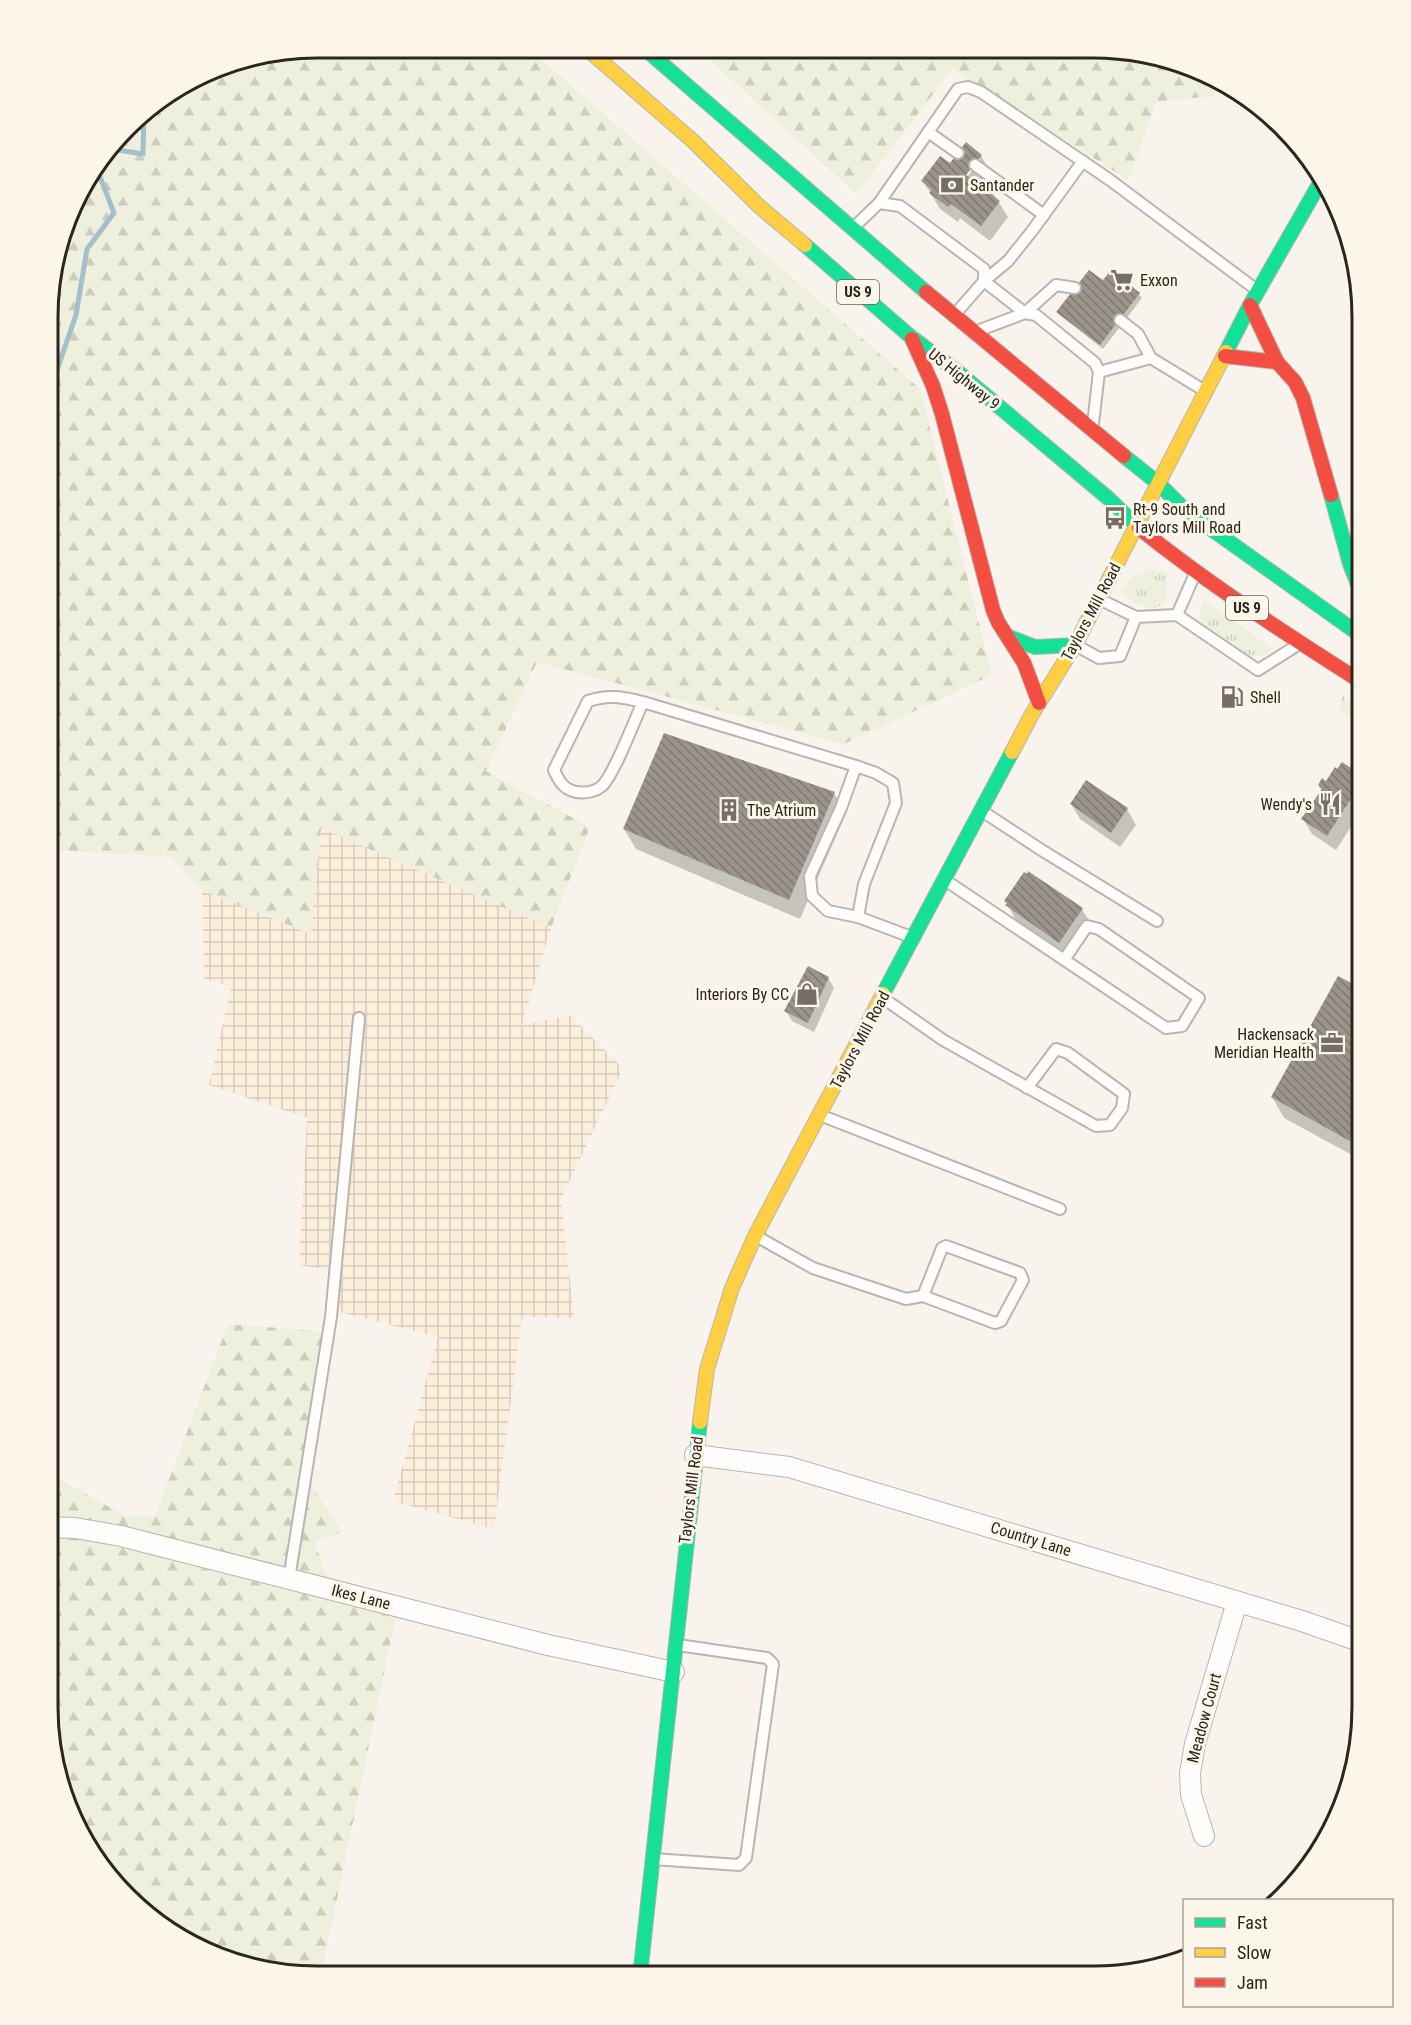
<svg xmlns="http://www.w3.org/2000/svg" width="1411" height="2025" viewBox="0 0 1411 2025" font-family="'Roboto Condensed',sans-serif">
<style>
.industrial{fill:url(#industrial-grid)}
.grass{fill:url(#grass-tufts)}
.forest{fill:url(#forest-firs)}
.shadow{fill:#0003;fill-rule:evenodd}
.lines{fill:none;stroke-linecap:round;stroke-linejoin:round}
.stream{stroke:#a1c0cb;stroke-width:5}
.building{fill:url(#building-back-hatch)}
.lane-casing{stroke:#bab5ad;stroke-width:14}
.street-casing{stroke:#bab5ad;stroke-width:22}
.fast-casing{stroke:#bab5ad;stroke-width:16}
.slow-casing{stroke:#bab5ad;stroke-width:16}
.jam-casing{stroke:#bab5ad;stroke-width:16}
.lane{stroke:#fefdfc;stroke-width:10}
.street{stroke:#fefdfc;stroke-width:20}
.fast{stroke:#16e098;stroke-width:14}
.slow{stroke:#ffcf43;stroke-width:14}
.jam{stroke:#f24e42;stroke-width:14}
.labels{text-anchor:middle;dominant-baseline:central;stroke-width:6;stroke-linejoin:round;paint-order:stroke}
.shield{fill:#fcf5e9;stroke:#6b6459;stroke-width:1.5}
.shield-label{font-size:15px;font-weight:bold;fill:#2d261b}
.poi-label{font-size:16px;fill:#2d261b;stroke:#fcf5e9;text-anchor:start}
.street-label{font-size:16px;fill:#2d261b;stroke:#fcf5e9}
.rim{fill:none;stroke:#2d261b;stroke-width:3}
</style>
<defs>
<pattern id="industrial-grid" width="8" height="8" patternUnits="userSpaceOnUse" patternTransform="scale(1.5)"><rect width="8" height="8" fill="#fbefdc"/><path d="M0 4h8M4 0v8" fill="none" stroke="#d7cdbc"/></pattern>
<pattern id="grass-tufts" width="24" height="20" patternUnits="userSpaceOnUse" patternTransform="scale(1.5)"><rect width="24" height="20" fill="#eeefdc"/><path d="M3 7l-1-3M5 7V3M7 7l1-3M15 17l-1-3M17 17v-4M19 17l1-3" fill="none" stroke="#cccdbc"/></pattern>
<pattern id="forest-firs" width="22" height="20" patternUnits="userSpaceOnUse" patternTransform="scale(1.5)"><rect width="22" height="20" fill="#eeefdc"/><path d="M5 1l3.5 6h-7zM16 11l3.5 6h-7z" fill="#cccdbc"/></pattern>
<pattern id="building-back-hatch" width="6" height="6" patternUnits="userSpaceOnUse" patternTransform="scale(1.5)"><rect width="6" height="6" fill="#9a948b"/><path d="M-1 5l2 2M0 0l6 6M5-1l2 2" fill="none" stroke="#7e7971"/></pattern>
</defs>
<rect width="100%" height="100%" fill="#f8f4ed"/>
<!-- industrial -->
<polygon class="industrial" points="320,827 551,928 522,1025 570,1015 623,1068 561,1199 574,1318 522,1317 494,1529 393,1501 438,1337 332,1310 336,1271 299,1265 307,1118 209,1085 231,987 204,979 202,890 311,934"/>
<!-- grass -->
<g class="grass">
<path d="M1151 569 1167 573 1166 601C1154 615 1131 604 1121 591L1133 576Z"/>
<polygon points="1204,600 1273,649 1261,656 1247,655 1202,623 1199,615"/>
<polygon points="1343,696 1363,709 1363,726 1339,710"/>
</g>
<!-- forest -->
<g class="forest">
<polygon points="317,48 529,49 920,389 992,675 844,744 537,662 486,771 590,827 551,928 321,828 311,934 202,890 171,857 49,850 50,282 84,183 140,115 230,62"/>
<polygon points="698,49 1129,50 1196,68 1222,83 1213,96 1157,102 1128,180 953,68 856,194"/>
<polygon points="228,1324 329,1332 310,1483 342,1532 314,1542 329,1581 400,1597 321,1975 282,1975 167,1931 115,1885 76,1826 48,1708 48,1473 126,1516 155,1516"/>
</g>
<!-- shadow -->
<g class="shadow">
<path d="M981 156 990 171 978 186 993 193 1008 217 990 241 960 218 958 222 940 209 923 181 950 165ZM977 159H981L963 182 961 180Z"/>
<polygon points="1103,282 1139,294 1142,298 1103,349 1061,316 1058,312"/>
<polygon points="1337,771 1363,778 1363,808 1336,850 1312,834 1303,819 1322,791 1319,786 1326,783"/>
<polygon points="834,793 846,813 800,919 636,849 624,829"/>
<polygon points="1071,804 1127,809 1136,825 1120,847 1080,819"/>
<polygon points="1006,901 1082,909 1091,924 1068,957 1016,921"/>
<polygon points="828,978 834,988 814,1032 792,1021 786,1011"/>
<polygon points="1363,991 1363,1161 1284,1118 1272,1097"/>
</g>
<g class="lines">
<!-- stream -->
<g class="stream">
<polyline points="112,149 143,154 144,112"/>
<polyline points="50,390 76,315 87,249 114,213 97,169 98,165"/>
</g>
</g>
<!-- building -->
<g class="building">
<polygon points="966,142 982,155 966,175 981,186 984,184 994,192 992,195 1000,201 981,226 951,204 948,207 929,193 932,190 921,181 940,156 950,163"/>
<polygon points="1089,270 1103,280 1111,270 1140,293 1100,345 1056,312"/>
<polygon points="664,733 835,792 789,900 623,829"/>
<polygon points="1342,762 1363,776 1363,780 1327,836 1301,819 1322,789 1318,785 1322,778 1326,781 1335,767 1337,769"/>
<polygon points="1086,780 1128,808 1111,833 1070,804"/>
<polygon points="1028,871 1083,908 1059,943 1005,905 1007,903 1004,901 1024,872 1027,874"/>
<polygon points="808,966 829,977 808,1023 784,1011"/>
<polygon points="1338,976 1363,989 1363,1134 1357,1145 1271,1097"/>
</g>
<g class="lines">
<!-- lane casing -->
<g class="lane-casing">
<g id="lane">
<polyline points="928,132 958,153"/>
<polyline points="975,165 1044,215"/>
<polyline points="879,203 900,206 984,269 984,281 1025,313 1036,315 1095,363 1099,372 1093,424"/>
<polyline points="854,227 879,203 958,89 968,87 981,92 1110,180 1258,291"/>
<polyline points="956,313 984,281 1008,261 1032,231 1083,161"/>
<polyline points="1120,320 1138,334 1151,358"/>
<polyline points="980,330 1025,313 1056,285 1075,288"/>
<polyline points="1099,372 1151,358 1205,391"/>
<polyline points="1099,599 1136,617"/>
<polyline points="1177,615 1194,576"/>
<polyline points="1079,647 1099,658 1120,656 1136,617 1177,615 1258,670 1296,646"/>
<path d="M643 702C634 721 615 773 602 786 595 792 584 793 576 792 563 789 559 781 554 770L588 701C609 694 622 697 643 702L856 766 876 773 893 783 896 803 864 884 858 917"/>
<polyline points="856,766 841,808 810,876 812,896 828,911 858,917 914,938"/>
<polyline points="982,811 1043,851 1157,921"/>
<polyline points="945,880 1166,1028 1182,1026 1199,998 1099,929 1087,926 1064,960"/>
<polyline points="883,998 943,1040 1096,1126 1110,1125 1122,1108 1124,1094 1068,1053 1056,1049 1027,1088"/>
<polyline points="820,1115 1060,1209"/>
<polyline points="756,1236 813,1268 906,1299 923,1296 995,1323 1001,1321 1023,1280 1020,1273 946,1246 942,1248 923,1296"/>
<polyline points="289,1579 331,1317 359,1018"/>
<polyline points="653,1859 739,1865 746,1858 773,1664 767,1658 678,1645"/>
</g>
</g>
<!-- street casing -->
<g class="street-casing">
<g id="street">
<polyline points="695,1455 789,1467 1302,1621 1362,1642"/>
<polyline points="48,1527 75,1528 121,1536 548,1645 674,1672"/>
<polyline points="1204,1836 1191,1795 1190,1773 1195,1744 1237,1602"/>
</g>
</g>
<!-- fast casing -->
<g class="fast-casing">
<g id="fast">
<polyline points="645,49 926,292"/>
<polyline points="805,245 911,337 959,373 1108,498 1139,528"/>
<polyline points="1226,352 1250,305 1321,181"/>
<polyline points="1124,456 1159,484 1186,511 1363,637"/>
<polyline points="1331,495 1350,564 1363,597"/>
<polyline points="1009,637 1035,647 1075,645"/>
<polyline points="883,994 1012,752"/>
<polyline points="640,1976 700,1422"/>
</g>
</g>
<!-- slow casing -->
<g class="slow-casing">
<g id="slow">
<polyline points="587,49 693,141 760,207 805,245"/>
<polyline points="1012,752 1032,714 1075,645 1226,352"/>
<polyline points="700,1422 707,1369 732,1288 755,1236 883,994"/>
</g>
</g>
<!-- jam casing -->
<g class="jam-casing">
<g id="jam">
<polyline points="926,292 1124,456"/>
<polyline points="1250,305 1277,362 1295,382 1303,398 1331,495"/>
<polyline points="912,339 933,386 942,414 993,610 998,622 1024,663 1039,703"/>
<polyline points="1225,356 1277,362"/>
<path d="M1139 528C1210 585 1286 634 1363 683"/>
</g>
</g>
<!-- lane -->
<use href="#lane" class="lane"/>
<!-- street -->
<use href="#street" class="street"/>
<!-- fast -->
<use href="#fast" class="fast"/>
<!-- slow -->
<use href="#slow" class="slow"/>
<!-- jam -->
<use href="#jam" class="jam"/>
</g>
<!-- icons -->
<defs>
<g id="bank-bare" transform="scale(1.8)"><path d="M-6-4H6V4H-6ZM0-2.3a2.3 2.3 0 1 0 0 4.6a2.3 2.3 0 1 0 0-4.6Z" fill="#746e64" stroke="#fcf5e9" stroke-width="2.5" paint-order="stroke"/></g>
<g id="supermarket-bare" transform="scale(1.8)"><path d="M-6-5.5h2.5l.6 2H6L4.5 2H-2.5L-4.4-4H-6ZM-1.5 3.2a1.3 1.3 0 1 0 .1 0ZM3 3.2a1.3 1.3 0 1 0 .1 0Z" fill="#746e64" stroke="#fcf5e9" stroke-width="2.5" paint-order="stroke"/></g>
<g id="bus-bare" transform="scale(1.8)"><path d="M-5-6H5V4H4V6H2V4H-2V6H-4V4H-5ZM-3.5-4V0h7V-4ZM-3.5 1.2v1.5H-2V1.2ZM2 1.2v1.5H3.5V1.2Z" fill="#746e64" stroke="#fcf5e9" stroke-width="2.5" paint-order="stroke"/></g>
<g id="fuel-bare" transform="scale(1.8)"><path d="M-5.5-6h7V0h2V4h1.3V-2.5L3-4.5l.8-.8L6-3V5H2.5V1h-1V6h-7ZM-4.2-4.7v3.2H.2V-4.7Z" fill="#746e64" stroke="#fcf5e9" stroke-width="2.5" paint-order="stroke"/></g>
<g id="restaurant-bare" transform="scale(1.8)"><path d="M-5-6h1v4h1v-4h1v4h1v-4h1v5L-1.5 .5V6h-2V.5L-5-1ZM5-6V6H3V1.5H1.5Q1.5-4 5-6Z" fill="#746e64" stroke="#fcf5e9" stroke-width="2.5" paint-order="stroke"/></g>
<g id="building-bare" transform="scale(1.8)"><path d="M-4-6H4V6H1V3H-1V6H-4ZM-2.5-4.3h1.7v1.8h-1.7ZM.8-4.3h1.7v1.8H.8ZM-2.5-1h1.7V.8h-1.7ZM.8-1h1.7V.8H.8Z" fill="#746e64" stroke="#fcf5e9" stroke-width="2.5" paint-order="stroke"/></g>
<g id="shop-bare" transform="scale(1.8)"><path d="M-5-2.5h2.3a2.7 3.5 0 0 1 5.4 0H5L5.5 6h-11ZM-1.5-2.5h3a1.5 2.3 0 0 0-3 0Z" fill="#746e64" stroke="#fcf5e9" stroke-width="2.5" paint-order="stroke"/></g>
<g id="office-bare" transform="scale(1.8)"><path d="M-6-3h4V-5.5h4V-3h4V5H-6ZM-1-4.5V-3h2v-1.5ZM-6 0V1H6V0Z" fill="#746e64" stroke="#fcf5e9" stroke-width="2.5" paint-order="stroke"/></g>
</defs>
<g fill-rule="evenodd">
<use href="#bank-bare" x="952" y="185"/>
<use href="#supermarket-bare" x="1122" y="280"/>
<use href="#bus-bare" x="1115" y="518"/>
<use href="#fuel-bare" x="1232" y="697"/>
<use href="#restaurant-bare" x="1330" y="804"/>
<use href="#building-bare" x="729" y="810"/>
<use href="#shop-bare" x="807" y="994"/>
<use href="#office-bare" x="1332" y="1043"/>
</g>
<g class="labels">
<!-- shield labels -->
<g class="shield">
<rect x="837" y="280" width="42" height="24" rx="4.5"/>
<rect x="1226" y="596" width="42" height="24" rx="4.5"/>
</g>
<g class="shield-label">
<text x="858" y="292">US 9</text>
<text x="1247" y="608">US 9</text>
</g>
<!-- poi labels -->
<g class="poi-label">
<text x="970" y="185">Santander</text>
<text x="1140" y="280">Exxon</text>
<text x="1133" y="509">Rt-9 South and<tspan x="1133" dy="18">Taylors Mill Road</tspan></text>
<text x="1250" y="697">Shell</text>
<text x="1312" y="804" text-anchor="end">Wendy's</text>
<text x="747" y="810">The Atrium</text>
<text x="789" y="994" text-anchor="end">Interiors By CC</text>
<text x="1314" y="1034" text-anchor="end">Hackensack<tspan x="1314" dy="18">Meridian Health</tspan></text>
</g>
<!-- street labels -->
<g class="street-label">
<text transform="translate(964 379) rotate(39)">US Highway 9</text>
<text transform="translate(1091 612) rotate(-62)">Taylors Mill Road</text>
<text transform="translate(860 1040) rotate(-62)">Taylors Mill Road</text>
<text transform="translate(691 1490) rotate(-83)">Taylors Mill Road</text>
<text transform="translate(1031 1539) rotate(17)">Country Lane</text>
<text transform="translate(361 1597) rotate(14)">Ikes Lane</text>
<text transform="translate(1204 1718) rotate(-75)">Meadow Court</text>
</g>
</g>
<!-- crop -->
<path d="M0 0H1411V2025H0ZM317 58H1093A259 259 0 0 1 1352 317V1707A259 259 0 0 1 1093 1966H317A259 259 0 0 1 58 1707V317A259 259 0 0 1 317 58Z" fill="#fcf5e9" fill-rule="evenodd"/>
<path class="rim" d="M317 58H1093A259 259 0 0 1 1352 317V1707A259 259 0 0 1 1093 1966H317A259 259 0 0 1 58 1707V317A259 259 0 0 1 317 58Z"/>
<!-- legend -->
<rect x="1183" y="1899" width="210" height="108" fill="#fcf5e9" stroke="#a9a297" stroke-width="1.5"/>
<rect x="1195" y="1918" width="30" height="9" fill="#16e098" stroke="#a9a297" stroke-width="1.5"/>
<text x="1237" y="1929" font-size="18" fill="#2d261b">Fast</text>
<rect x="1195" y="1948" width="30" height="9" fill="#ffcf43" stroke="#a9a297" stroke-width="1.5"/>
<text x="1237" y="1959" font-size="18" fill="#2d261b">Slow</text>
<rect x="1195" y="1978" width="30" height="9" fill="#f24e42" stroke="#a9a297" stroke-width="1.5"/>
<text x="1237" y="1989" font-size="18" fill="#2d261b">Jam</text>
</svg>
